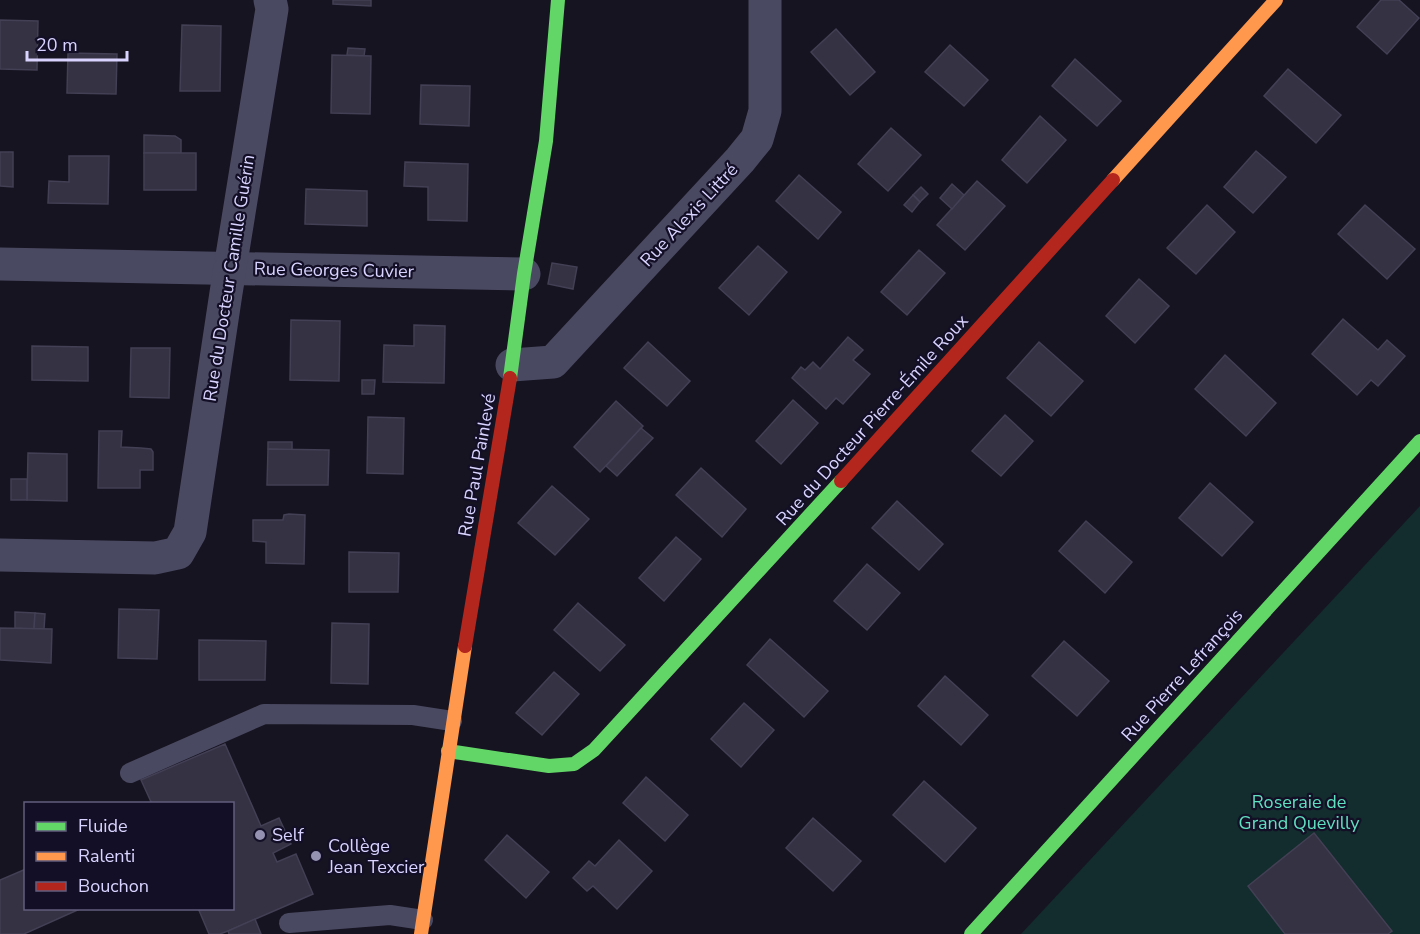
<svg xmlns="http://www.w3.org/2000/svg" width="1420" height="934" viewBox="0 0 1420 934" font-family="'Nunito Sans',sans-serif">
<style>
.green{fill:#132c2d}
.building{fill:#343243;stroke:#433f54;stroke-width:1.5}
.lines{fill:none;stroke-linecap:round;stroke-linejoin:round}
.lane{stroke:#4a4962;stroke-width:20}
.street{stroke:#4a4962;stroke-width:33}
.fast{stroke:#63d668;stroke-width:14}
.slow{stroke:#ff974d;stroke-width:14}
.jam{stroke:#b3261e;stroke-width:14}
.poi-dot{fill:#9591b1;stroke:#130f26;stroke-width:2}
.labels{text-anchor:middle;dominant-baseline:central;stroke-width:4.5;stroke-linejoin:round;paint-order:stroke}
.street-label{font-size:18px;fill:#d9d4ff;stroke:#130f26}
.park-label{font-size:18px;fill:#5fe0c0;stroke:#130f26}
.poi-label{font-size:18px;fill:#d9d4ff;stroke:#130f26;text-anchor:start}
</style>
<rect width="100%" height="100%" fill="#161421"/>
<!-- green -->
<polygon class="green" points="1420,506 1420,934 1021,934"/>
<!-- building -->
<g class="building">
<polygon points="333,0 371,0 371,6 333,4"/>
<polygon points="1381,0 1399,0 1419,18 1387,54 1357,27"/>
<polygon points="0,20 38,21 37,70 0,69"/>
<polygon points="182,25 221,26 220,91 180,91"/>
<polygon points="836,29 875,72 850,95 811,52"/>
<polygon points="950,45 988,80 964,106 925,72"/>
<polygon points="348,48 365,49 364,56 347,55"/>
<polygon points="68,53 117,54 116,94 67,93"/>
<polygon points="332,55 371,56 370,114 331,113"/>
<polygon points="1075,59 1121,101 1097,126 1052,86"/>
<polygon points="1288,69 1341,115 1316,143 1264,96"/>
<polygon points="421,85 470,86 469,126 420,124"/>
<polygon points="1040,116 1066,140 1027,183 1002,160"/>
<polygon points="891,128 921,155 888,191 858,164"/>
<polygon points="144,135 175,136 181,140 181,153 144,153"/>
<polygon points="1256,151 1286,177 1253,213 1224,187"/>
<polygon points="0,152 13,152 13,187 0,186"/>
<rect x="144" y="153" width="52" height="37"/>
<polygon points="69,156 109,156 108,204 48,203 49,181 69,182"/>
<polygon points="405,162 468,164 467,221 428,220 428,187 404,186"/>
<polygon points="799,175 841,212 818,239 776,201"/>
<polygon points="977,181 1005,206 965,250 937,225"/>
<polygon points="952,184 964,195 952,209 940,198"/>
<polygon points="921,187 928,194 920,202 913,195"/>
<polygon points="306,189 367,191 367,226 305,224"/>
<polygon points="913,195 920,202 912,212 904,205"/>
<polygon points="1207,205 1235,232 1196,274 1167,248"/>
<polygon points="1365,205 1415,249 1387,279 1338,234"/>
<polygon points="758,246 787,272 749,315 719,288"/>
<polygon points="919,250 945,273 907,315 881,292"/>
<polygon points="552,263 577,267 573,289 548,284"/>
<polygon points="1139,279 1169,306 1135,343 1106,316"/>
<polygon points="1343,319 1378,350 1387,340 1405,356 1378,386 1371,380 1357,395 1312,354"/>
<polygon points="291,320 340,321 339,381 290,380"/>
<polygon points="414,325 445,326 444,383 383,382 384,345 414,346"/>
<polygon points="848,337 863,350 853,360 870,374 843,404 836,398 826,409 792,378 801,367 805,370 813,362 820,369"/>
<polygon points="648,342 690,381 667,406 624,368"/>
<polygon points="1039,342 1083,381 1051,416 1007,378"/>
<polygon points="32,346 88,347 88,381 32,380"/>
<polygon points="131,348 170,348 169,398 130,397"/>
<polygon points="1225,355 1276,403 1246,436 1195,389"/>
<polygon points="362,380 375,380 374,394 362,394"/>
<polygon points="793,400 818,423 781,464 756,441"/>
<polygon points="616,401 643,426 600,472 574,447"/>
<polygon points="1005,415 1033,441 1001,476 972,451"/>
<polygon points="368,417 404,418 403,474 367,473"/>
<polygon points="641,428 653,438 617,476 606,466"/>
<polygon points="99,431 122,431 121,447 141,448 151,449 153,452 153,470 140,470 140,488 98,488"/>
<polygon points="268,442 292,442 292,450 268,449"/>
<polygon points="268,449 329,450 328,485 267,485"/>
<polygon points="28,453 67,454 67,501 27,500"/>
<polygon points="701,468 746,509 722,537 676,495"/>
<rect x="11" y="479" width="16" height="21"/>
<polygon points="1210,483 1253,522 1222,556 1179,518"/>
<polygon points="552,486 589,519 555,555 518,523"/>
<polygon points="897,501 943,544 919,570 872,528"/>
<polygon points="289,514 305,515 304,564 266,563 266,542 253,541 253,520 283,520 284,515"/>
<polygon points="1086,521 1132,562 1105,593 1059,551"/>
<polygon points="676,537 701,559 664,601 639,578"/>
<polygon points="349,552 399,553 398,592 349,592"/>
<polygon points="867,564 900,593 867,630 834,601"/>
<polygon points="578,603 625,645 600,671 554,630"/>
<polygon points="119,609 159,610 157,659 118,658"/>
<polygon points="15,612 35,613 34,629 15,628"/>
<polygon points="35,613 45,614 44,629 34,629"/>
<polygon points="332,623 369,624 368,684 331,683"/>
<polygon points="0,628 52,629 51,663 0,660"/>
<polygon points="770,639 828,691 804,717 747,665"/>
<polygon points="199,640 266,641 265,680 199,680"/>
<polygon points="1064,641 1109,681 1077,716 1032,676"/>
<polygon points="554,672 579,694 542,735 516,713"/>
<polygon points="945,676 988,715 961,745 918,706"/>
<polygon points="744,703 774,730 741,767 711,739"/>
<polygon points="225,744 261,826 279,818 291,844 273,853 277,862 296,854 313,894 228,931 220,934 209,934 198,908 232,908 232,804 152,804 141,780"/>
<polygon points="646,777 688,815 665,841 623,803"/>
<polygon points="924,781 976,828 945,862 893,815"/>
<polygon points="813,818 861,861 833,891 786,848"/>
<polygon points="1314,833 1392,931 1388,934 1285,934 1248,886"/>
<polygon points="507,835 549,872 526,898 485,860"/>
<polygon points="619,840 652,871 617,909 593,886 587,891 573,878 589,861 595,866"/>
<polygon points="26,869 26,908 82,908 24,934 0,934 0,880"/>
<polygon points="255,919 261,934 229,934 228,931"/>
</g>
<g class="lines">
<!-- lane -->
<g class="lane">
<polyline points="130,773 264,714 413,715 452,721"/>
<polyline points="289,923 390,915 423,920"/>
</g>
<!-- street -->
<g class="street">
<polyline points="0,264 524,274"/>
<polyline points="512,365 553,362 740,160 757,139 765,111 765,0"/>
<polyline points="0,555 155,558 178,553 190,532 226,293 272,9 270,0"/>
</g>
<!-- fast -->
<g class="fast">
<polyline points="510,378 524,274 546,141 558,0"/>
<polyline points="448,751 549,766 574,764 594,750 841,481"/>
<polyline points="971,934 1420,441"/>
</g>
<!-- slow -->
<g class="slow">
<polyline points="1113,180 1276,0"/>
<polyline points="421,934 465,646"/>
</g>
<!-- jam -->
<g class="jam">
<polyline points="841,481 1113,180"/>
<polyline points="465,646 510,378"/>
</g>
</g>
<!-- markers -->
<g class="poi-dot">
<circle cx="260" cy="835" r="6"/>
<circle cx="316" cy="856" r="6"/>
</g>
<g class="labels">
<!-- street labels -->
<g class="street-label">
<text transform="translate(689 215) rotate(-47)">Rue Alexis Littré</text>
<text transform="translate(334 270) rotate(1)">Rue Georges Cuvier</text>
<text transform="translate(229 278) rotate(-81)">Rue du Docteur Camille Guérin</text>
<text transform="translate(872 420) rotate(-48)">Rue du Docteur Pierre-Émile Roux</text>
<text transform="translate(477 465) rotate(-80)">Rue Paul Painlevé</text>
<text transform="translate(1182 675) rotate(-48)">Rue Pierre Lefrançois</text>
</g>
<!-- park labels -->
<g class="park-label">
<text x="1299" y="802">Roseraie de<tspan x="1299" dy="21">Grand Quevilly</tspan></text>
</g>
<!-- poi labels -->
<g class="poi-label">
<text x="272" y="835">Self</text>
<text x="328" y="846">Collège<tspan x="328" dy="21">Jean Texcier</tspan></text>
</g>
</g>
<!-- legend -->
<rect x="24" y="802" width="210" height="108" fill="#130f26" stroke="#625e7d" stroke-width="1.5"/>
<rect x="36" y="822" width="30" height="9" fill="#63d668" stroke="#625e7d" stroke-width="1.5"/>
<text x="78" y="832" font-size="18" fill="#d9d4ff">Fluide</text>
<rect x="36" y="852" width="30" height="9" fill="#ff974d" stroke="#625e7d" stroke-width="1.5"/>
<text x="78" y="862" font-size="18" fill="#d9d4ff">Ralenti</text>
<rect x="36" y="882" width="30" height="9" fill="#b3261e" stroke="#625e7d" stroke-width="1.5"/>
<text x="78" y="892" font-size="18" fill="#d9d4ff">Bouchon</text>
<!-- scale -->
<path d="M27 51v9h100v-9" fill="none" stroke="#d9d4ff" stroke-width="3"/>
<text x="36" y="51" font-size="18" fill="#d9d4ff" stroke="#130f26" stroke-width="4.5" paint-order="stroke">20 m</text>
</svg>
